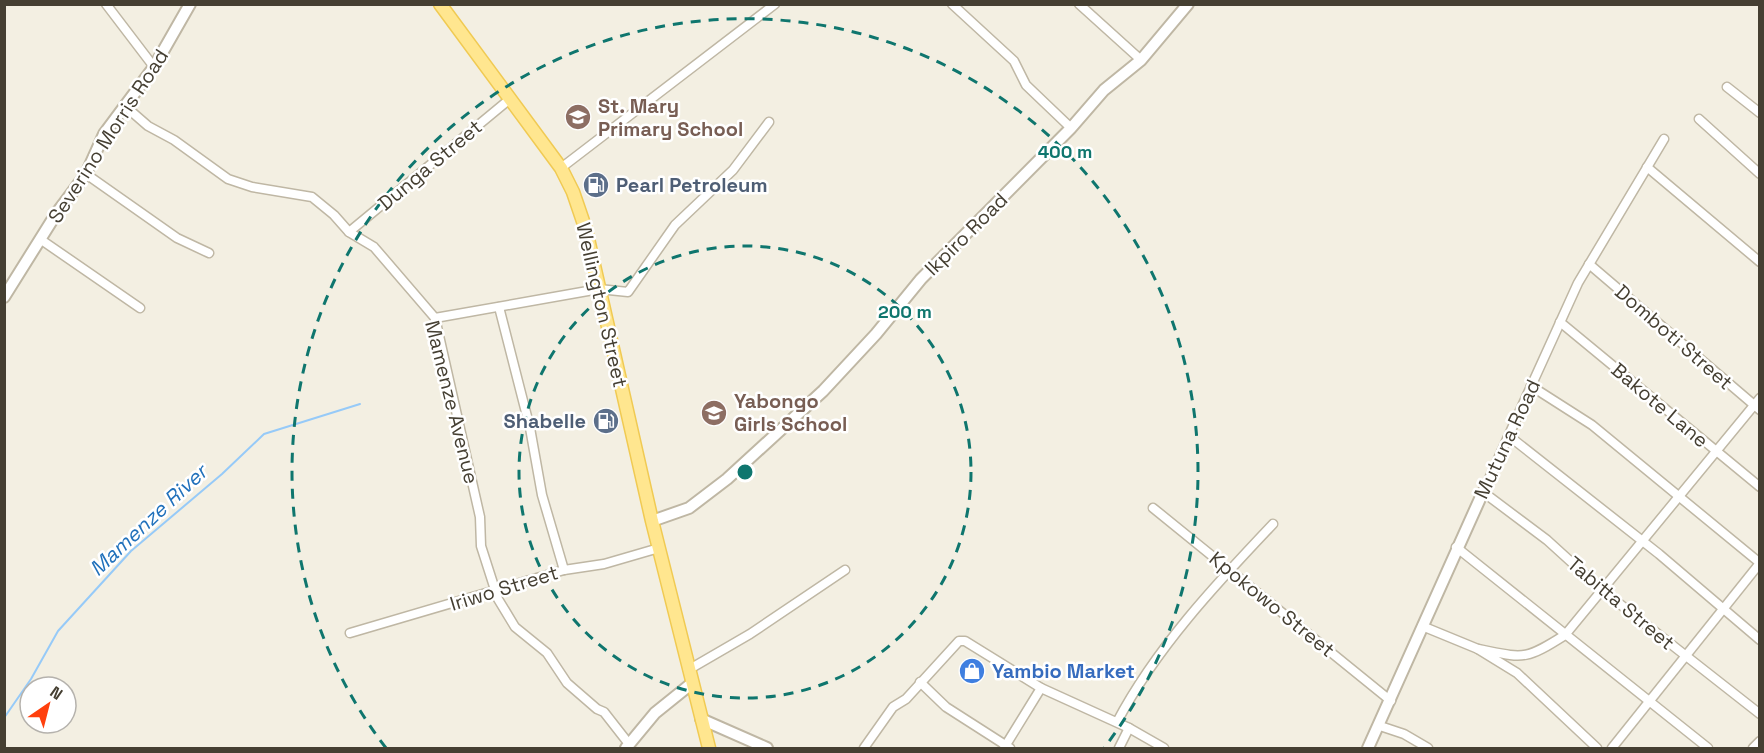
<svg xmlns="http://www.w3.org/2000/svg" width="1764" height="753" viewBox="0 0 1764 753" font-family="'Space Grotesk',sans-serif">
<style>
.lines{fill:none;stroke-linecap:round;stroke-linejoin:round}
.stream{stroke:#96caf8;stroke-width:2}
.minor-casing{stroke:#bfb7a4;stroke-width:11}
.tertiary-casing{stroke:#bfb7a4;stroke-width:14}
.primary-casing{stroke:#f0ca53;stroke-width:15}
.minor{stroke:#fff;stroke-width:8}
.tertiary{stroke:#fff;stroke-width:10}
.primary{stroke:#ffe68f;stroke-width:12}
.ring{fill:none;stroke:#0f766e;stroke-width:3;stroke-dasharray:10 8}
.labels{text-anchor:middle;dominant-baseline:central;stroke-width:5;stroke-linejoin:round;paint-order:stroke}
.education-label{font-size:20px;font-weight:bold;fill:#785e54;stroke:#fff;text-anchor:start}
.street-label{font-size:20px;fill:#453f32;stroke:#fff}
.service-label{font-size:20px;font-weight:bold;fill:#4e5e75;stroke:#fff;text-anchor:start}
.shop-label{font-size:20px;font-weight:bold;fill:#366cbe;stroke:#fff;text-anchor:start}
.water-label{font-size:21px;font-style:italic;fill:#2171bb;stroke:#fff}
.centre{fill:#0f766e;stroke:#fff;stroke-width:3}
.ring-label{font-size:18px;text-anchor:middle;font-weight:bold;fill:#0f766e;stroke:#fff;stroke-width:5;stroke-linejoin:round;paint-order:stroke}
</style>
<rect width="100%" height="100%" fill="#f3efe2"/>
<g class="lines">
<!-- stream -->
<polyline class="stream" points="4,718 31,679 58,631 131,551 222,474 264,434 360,404"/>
<!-- minor casing -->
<g class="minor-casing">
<g id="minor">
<polyline points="106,4 154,67"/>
<polyline points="952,4 1014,61 1026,85 1071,128"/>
<polyline points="1079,4 1141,60"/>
<polyline points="1727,87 1760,113"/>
<polyline points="125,106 148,126 174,140 228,179 252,187 312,197 334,215 349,232 374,247 435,318 480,517 481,546 498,599 515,627 547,653 567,683 597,709 604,712 629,744"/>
<polyline points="1699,119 1760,174"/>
<polyline points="1664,139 1578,283 1483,492 1547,540 1602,590 1760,714"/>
<polyline points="1647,167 1760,262"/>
<polyline points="561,168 775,4"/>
<polyline points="86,174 177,238 209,253"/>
<polyline points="349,232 511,98"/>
<polyline points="40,239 140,308"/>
<polyline points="1589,264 1760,410"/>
<polyline points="499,307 530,428 542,495 564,570"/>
<polyline points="435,318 599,289 628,292 675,225 733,170 769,122"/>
<polyline points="1560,322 1760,487"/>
<polyline points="1531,386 1592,425 1760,563"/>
<polyline points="1509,436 1659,554 1760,640"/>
<polyline points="1153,508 1391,701"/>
<polyline points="1456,547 1708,748"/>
<polyline points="1422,626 1478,649 1517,673 1597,748"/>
<polyline points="350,633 564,570 604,564 659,548"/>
<path d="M1478 649C1524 658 1524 661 1565 635L1760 398"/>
<polyline points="688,670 750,634 845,570"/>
<polyline points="920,682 946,707 1010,748"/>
<path d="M1117 722C1156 648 1216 584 1273 524"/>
<polyline points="1380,726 1404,734 1428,748"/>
<polyline points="864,748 893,707 906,699 959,641 965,641 1041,688 1129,728 1164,748"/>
<polyline points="1004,748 1041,688"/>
<polyline points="1119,748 1129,728"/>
<polyline points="1612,748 1760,563"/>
<polyline points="1753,748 1760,741"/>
</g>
</g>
<!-- tertiary casing -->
<g class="tertiary-casing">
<g id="tertiary">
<polyline points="4,297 56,214 86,174 104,134 154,67 190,4"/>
<polyline points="652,521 689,508 727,479 823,391 876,334 921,279 1071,128 1104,90 1141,60 1188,4"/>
<polyline points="701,719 767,748"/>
<polyline points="626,748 655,713 691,684"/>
<polyline points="1368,748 1483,492"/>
</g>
</g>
<!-- primary casing -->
<g class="primary-casing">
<polyline id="primary" points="440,4 561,168 573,192 586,230 652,521 709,748"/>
</g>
<!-- minor -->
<use href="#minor" class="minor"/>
<!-- tertiary -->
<use href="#tertiary" class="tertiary"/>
<!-- primary -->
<use href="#primary" class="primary"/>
</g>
<!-- distance rings -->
<g class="ring">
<circle cx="745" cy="472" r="226"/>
<path d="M386 748A453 453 0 1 1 1104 748"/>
</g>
<!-- icons -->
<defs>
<g id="school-disc" transform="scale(1.35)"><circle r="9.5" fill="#8d6e63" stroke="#fff"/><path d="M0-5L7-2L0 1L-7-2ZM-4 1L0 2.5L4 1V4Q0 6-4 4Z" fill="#fff"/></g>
<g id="fuel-disc" transform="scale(1.35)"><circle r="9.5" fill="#5c6f8a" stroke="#fff"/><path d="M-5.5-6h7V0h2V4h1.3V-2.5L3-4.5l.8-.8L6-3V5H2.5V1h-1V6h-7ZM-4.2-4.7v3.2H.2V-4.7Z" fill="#fff"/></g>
<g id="shop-disc" transform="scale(1.35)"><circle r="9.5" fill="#3f7fe0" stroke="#fff"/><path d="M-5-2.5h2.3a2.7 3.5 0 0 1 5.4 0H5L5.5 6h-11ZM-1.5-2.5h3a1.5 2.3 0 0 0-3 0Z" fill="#fff"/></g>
</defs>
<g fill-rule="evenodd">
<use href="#school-disc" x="578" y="117"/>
<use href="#fuel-disc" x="596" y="185"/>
<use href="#school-disc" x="714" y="413"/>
<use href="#fuel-disc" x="606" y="421"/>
<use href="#shop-disc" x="972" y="671"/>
</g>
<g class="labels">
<!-- education labels -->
<g class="education-label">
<text x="598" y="106">St. Mary<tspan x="598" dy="23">Primary School</tspan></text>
<text x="734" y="401">Yabongo<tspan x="734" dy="23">Girls School</tspan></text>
</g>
<!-- street labels -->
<g class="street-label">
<text transform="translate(108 136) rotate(-57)">Severino Morris Road</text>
<text transform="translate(430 165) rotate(-40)">Dunga Street</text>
<text transform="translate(966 234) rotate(-45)">Ikpiro Road</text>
<text transform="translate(602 305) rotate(77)">Wellington Street</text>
<text transform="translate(1674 337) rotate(41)">Domboti Street</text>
<text transform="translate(452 402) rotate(76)">Mamenze Avenue</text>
<text transform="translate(1660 405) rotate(40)">Bakote Lane</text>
<text transform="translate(1507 439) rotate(-65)">Mutuna Road</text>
<text transform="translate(504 588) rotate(-17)">Iriwo Street</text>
<text transform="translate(1621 603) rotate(40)">Tabitta Street</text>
<text transform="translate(1272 604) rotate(39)">Kpokowo Street</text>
</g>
<!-- service labels -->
<g class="service-label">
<text x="616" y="185">Pearl Petroleum</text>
<text x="586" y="421" text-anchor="end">Shabelle</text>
</g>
<!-- shop labels -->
<g class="shop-label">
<text x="992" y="671">Yambio Market</text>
</g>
<!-- water labels -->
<g class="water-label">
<text transform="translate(148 520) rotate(-43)">Mamenze River</text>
</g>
</g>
<circle cx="745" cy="472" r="9" class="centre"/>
<g class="ring-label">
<text x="1065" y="158">400 m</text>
<text x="905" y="318">200 m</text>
</g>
<!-- border -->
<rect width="1764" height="753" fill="none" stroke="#453f32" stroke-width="12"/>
<!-- north arrow -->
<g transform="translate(48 705) rotate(35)"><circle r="28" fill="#ffffff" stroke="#b5b2ad" stroke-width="1.5"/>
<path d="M0-4.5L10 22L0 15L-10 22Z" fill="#ff400d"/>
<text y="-9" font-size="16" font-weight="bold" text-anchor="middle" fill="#453f32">N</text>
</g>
</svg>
